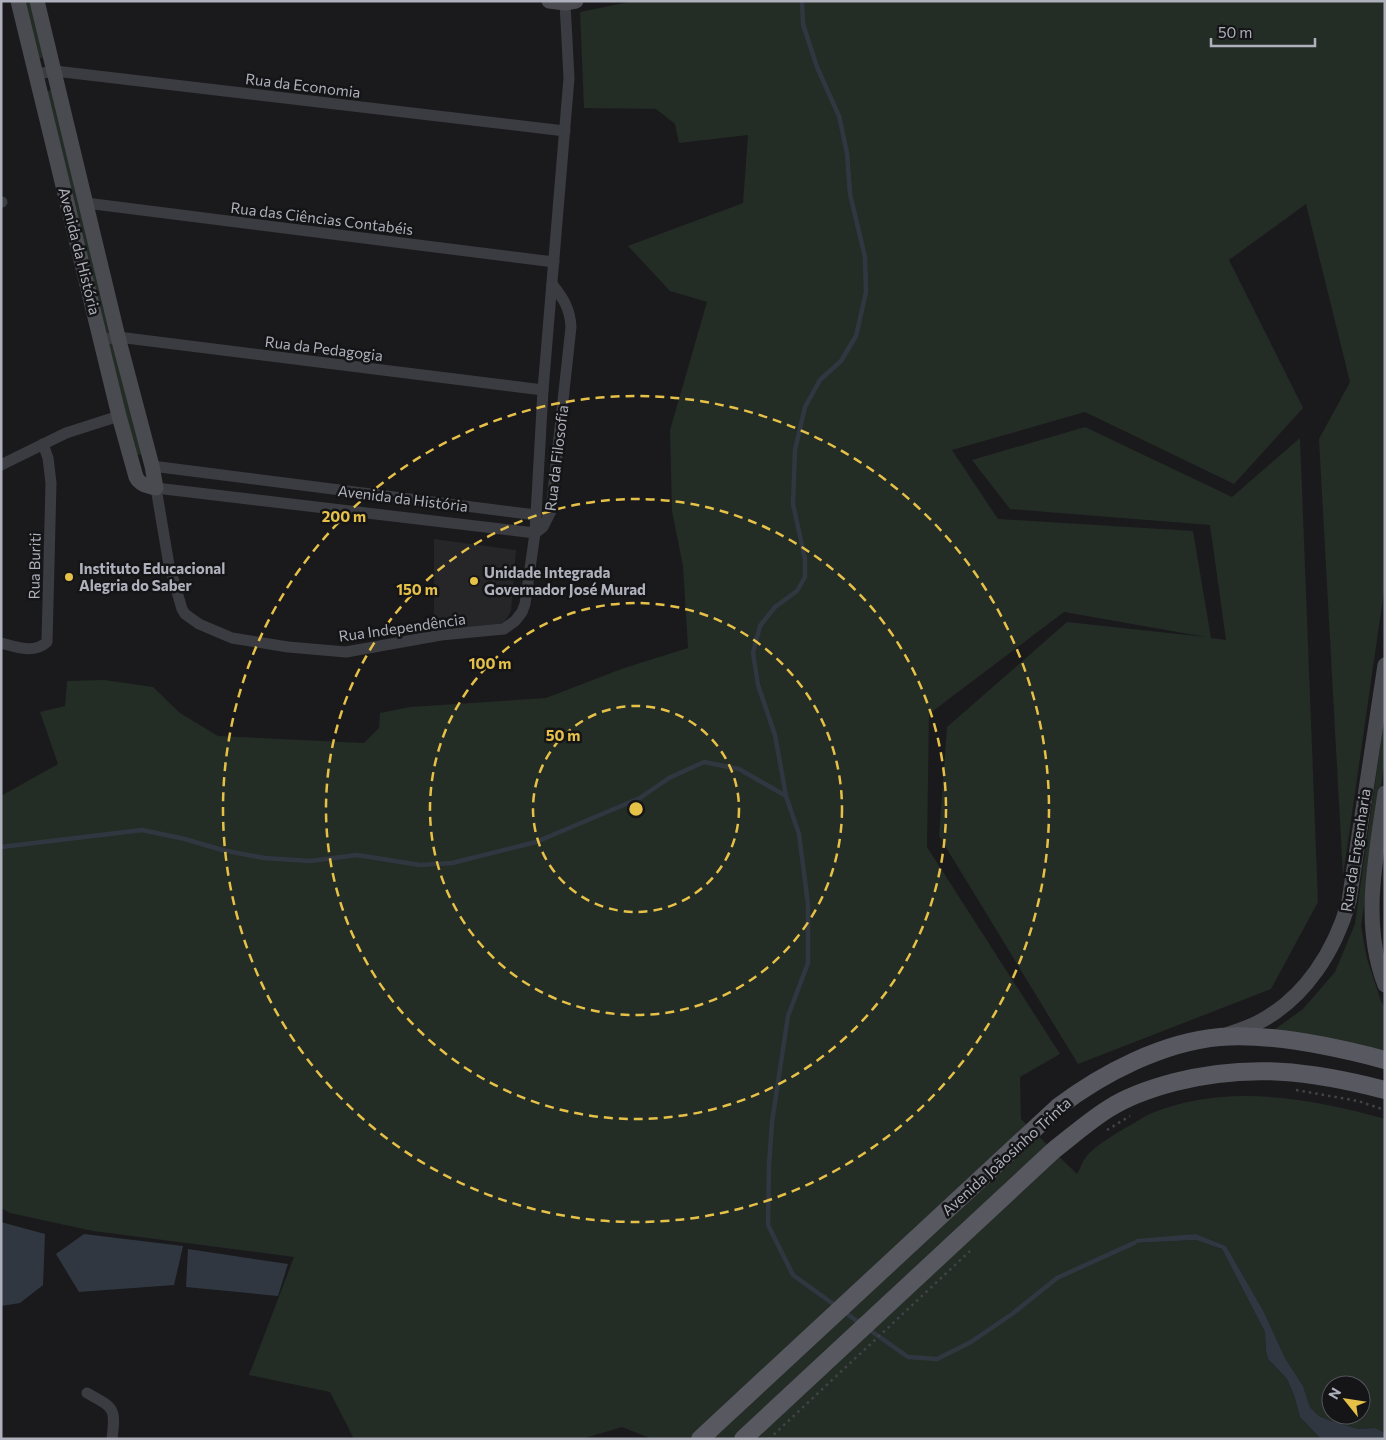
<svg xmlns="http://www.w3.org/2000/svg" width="1386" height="1440" viewBox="0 0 1386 1440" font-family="Commissioner,sans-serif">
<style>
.built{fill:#262629}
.green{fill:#242c26;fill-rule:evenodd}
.water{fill:#313740}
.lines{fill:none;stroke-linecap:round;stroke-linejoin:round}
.stream{stroke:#313740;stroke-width:4.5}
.path{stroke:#414348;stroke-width:2.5;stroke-dasharray:2.5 4;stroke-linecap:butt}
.street{stroke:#3b3c41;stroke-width:11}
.secondary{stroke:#494b51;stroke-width:15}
.primary{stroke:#585960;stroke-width:18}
.ring{fill:none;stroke:#e6c148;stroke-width:2.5;stroke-dasharray:9 6}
.poi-dot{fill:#e6c148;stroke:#151517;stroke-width:2}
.labels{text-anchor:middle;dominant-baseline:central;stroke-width:5;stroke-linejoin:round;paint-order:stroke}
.street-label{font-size:15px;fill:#aeb0bb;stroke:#151517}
.poi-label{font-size:15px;font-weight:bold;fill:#aeb0bb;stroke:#151517;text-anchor:start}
.centre{fill:#e6c148;stroke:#151517;stroke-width:2.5}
.ring-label{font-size:15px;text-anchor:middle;font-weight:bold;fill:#e6c148;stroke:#151517;stroke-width:5;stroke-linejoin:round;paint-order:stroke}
</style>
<rect width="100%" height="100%" fill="#1a1a1c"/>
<!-- built -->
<polygon class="built" points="434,539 516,550 511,611 502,626 434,628"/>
<!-- green -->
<g class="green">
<polygon points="24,1 30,1 43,55 42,58 38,58"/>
<path d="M634 1H1385V584L1343 876 1319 439 1350 382 1306 204 1229 260 1303 408 1234 484 1085 412 952 450 998 519 1193 531 1211 638 1226 640 1210 525 1010 509 972 460 1085 427 1232 497 1300 438 1318 902 1271 989 1078 1064 939 836 947 727 1067 622 1206 637 1064 612 929 714 927 847 1060 1054 1020 1077 1021 1119 1077 1174C1080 1169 1082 1162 1086 1157 1092 1148 1119 1131 1129 1126 1136 1122 1144 1116 1152 1113 1226 1083 1311 1098 1385 1119V1433L1375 1428 1358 1429 1331 1421 1319 1416 1310 1407 1303 1386 1285 1358 1264 1312 1226 1246 1196 1234 1135 1243 1196 1240 1222 1249 1265 1332 1266 1351 1268 1359 1287 1379 1294 1395 1300 1417 1321 1439H652L622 1427 582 1439H354L330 1392 249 1375 294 1257 93 1231 10 1213 1 1208V796L58 764 40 712 65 706 67 681 104 680 153 687 180 713 218 736 364 743 379 728 380 713 410 707 546 698 624 668 688 648 683 566 672 511 670 430 707 302 670 291 628 246 743 203 748 135 679 143 675 124 656 109 584 108 580 12ZM1331 1385H1361V1415H1331Z"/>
<polygon points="51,90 142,455 134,454 47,91"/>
<polygon points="1385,713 1385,759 1361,926 1367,959 1381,1001 1385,1008 1385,1053 1271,1032 1303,1009 1335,972 1355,924"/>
</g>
<!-- water -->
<g class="water">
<polygon points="1,1222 45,1234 43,1285 20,1303 1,1306"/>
<polygon points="84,1234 183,1246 174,1285 79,1292 56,1254"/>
<polygon points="1196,1234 1226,1246 1264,1312 1285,1358 1303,1386 1310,1407 1319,1416 1331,1421 1358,1429 1375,1428 1385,1433 1385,1439 1321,1439 1300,1417 1294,1395 1287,1379 1268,1359 1266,1351 1265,1332 1222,1249 1196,1240 1134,1243 1136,1239"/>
<polygon points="188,1249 288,1264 278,1296 186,1287"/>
</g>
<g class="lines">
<!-- stream -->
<g class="stream">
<polyline points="786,796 775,735 758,685 753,653 760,626 775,607 797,591 805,577 805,559 793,504 795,450 805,407 820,380 841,361 856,336 866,292 865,257 850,194 847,153 839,116 817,67 803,24 802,1"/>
<polyline points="1,847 142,830 185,839 222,850 264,858 310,861 357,855 420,865 452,863 536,842 640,798 669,778 704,762 739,769 786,796 799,834 808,904 808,963 788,1016 772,1122 769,1165 768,1225 793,1275 836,1306"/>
<polyline points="843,1311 861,1324"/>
<polyline points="867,1328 908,1357 937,1359 971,1342 1012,1314 1057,1278 1134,1243"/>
</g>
<!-- path -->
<g class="path">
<polyline points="1296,1090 1358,1101 1385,1110"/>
<polyline points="1107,1130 1130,1116"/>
<polyline points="769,1439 970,1251"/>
</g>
<!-- street -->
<g class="street">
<polyline points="37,74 55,71 565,131"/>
<polyline points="1,202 2,202"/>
<polyline points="86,203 554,262"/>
<polyline points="101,340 118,337 543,390"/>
<polyline points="1,465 66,433 119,416"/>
<polyline points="152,466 536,515"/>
<polyline points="535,533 156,488 169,565 182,609 185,614 199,624 232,638 288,647 346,652 441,635 504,629 515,621 522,612 525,604 535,533 543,390 569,78 565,3"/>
<path d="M535 533 543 527 551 511 571 327C570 308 563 298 552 284"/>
<path d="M1 643C16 647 34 654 47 642L51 483 48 458 43 444"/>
<path d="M87 1393C114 1408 116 1407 112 1439"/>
</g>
<!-- secondary -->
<g class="secondary">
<path d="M18 1 119 416 136 477C140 485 148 486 156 488L152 466 118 337 37 1"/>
<polyline points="549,1 565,3 576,1"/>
<path d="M1385 793C1376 857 1361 923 1385 985"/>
<path d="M1226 1035C1237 1031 1248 1028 1259 1022 1305 998 1335 951 1349 901L1385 665"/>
</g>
<!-- primary -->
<g class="primary">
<path d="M700 1439 1058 1107C1103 1073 1163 1042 1220 1037 1270 1033 1336 1047 1385 1060"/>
<path d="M743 1439 1054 1150C1072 1136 1089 1121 1108 1109 1128 1096 1152 1088 1175 1082 1249 1063 1312 1071 1385 1090"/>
</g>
</g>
<!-- distance rings -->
<g class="ring">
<circle cx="636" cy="809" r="103"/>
<circle cx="636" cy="809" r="206"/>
<circle cx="636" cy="809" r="310"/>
<circle cx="636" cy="809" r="413"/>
</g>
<!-- markers -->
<g class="poi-dot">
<circle cx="69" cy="577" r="5"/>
<circle cx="474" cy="581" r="5"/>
</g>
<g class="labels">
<!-- street labels -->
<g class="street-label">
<text transform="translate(303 85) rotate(7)">Rua da Economia</text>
<text transform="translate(322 218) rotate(7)">Rua das Ciências Contabéis</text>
<text transform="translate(80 251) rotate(76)">Avenida da História</text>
<text transform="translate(324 348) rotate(7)">Rua da Pedagogia</text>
<text transform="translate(556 458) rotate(-83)">Rua da Filosofia</text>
<text transform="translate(403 498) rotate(7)">Avenida da História</text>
<text transform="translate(34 566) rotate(-89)">Rua Buriti</text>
<text transform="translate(402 627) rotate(-8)">Rua Independência</text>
<text transform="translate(1355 850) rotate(-81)">Rua da Engenharia</text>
<text transform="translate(1006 1156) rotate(-42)">Avenida Joãosinho Trinta</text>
</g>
<!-- poi labels -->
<g class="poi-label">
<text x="79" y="568">Instituto Educacional<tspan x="79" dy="17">Alegria do Saber</tspan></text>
<text x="484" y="572">Unidade Integrada<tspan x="484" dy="17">Governador José Murad</tspan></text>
</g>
</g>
<circle cx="636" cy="809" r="8" class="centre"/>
<g class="ring-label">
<text x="344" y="522">200 m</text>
<text x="417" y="595">150 m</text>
<text x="490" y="669">100 m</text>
<text x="563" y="741">50 m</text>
</g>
<!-- border -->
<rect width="1386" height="1440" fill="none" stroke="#aeb0bb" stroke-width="5"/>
<!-- north arrow -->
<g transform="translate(1346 1400) rotate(300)"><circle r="24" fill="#151517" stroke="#525359"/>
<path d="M0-4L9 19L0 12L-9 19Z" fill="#e6c148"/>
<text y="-8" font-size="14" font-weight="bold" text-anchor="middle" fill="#aeb0bb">N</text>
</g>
<!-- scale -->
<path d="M1211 38v8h104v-8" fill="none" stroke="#aeb0bb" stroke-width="2.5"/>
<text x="1218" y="38" font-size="15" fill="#aeb0bb" stroke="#151517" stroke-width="4" paint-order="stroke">50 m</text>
</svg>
